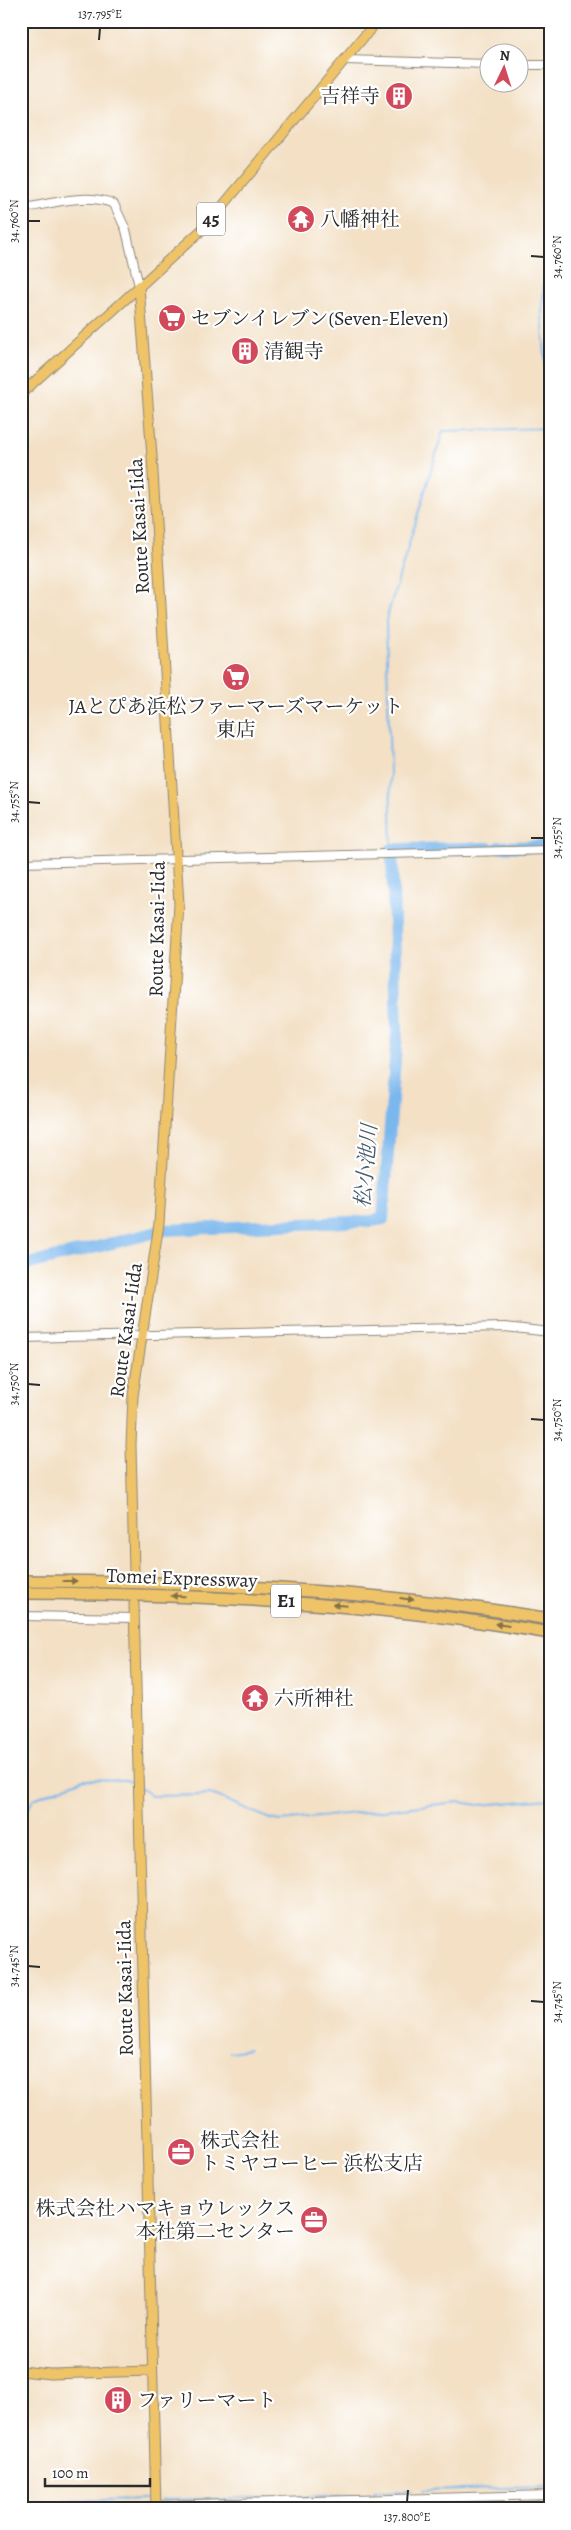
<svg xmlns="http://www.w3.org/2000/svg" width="571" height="2530" viewBox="0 0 571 2530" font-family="Alegreya,'Noto Serif JP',serif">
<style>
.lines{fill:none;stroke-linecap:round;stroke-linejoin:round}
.stream{stroke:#7ab7ed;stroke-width:2}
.river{stroke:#7ab7ed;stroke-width:12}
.minor-casing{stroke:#8f8678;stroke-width:10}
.major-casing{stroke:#8f8678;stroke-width:11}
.highway-casing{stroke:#8f8678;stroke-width:14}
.minor{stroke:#fff;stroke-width:8}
.major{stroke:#efc469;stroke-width:9}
.highway{stroke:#efc469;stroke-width:11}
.oneway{fill:#837047}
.ticks{fill:none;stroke:#2b2b2b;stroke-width:2}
.labels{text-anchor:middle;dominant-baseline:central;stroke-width:4.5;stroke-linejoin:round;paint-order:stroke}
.shield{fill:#fff;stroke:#6b6b6b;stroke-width:1}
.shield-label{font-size:19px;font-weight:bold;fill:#2b2b2b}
.poi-label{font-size:20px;fill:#2b2b2b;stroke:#fff;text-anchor:start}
.street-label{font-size:20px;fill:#2b2b2b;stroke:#fff}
.water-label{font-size:21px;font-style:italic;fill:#475c6f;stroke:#fff}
.neatline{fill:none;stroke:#2b2b2b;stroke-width:2}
.ticks-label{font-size:12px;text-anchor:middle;fill:#2b2b2b}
</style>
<rect width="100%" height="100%" fill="#fff"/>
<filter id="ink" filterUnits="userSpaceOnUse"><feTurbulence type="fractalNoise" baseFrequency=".02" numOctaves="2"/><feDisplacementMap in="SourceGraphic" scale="10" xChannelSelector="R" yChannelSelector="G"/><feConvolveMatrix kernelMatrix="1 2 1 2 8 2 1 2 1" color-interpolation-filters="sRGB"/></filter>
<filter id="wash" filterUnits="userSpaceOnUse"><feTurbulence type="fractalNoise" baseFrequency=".0096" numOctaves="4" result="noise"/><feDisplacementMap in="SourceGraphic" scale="20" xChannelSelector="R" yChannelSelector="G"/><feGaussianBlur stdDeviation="1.12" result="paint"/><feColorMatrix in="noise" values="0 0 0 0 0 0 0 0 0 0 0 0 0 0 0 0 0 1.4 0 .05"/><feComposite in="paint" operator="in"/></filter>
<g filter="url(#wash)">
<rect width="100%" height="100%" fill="#f3e0c5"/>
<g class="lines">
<!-- stream -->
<g class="stream">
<polyline points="550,428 542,313 550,180"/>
<polyline points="392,849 386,620 443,431 550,428"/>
<polyline points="141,1788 151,1796 214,1795 270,1819 280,1821 459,1802 479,1805 550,1799"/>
<polyline points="21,1820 34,1799 83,1779 126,1780 136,1784"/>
<polyline points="230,2052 249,2049"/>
<polyline points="422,2490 550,2487"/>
<polyline points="289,2497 374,2495 374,2492 410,2491"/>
<polyline points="163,2500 277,2497"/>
<polyline points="21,2502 146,2499"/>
<polyline points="493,2502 493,2509"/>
</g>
<!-- river -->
<g class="river">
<polyline points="499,847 550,846"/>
<polyline points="21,1266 165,1230 371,1221 383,1219 397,1033 392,849 489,848"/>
</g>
</g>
</g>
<g filter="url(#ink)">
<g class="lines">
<!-- minor casing -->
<g class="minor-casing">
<g id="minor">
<polyline points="345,60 488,64"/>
<polyline points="518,65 550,65"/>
<path d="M21 209C49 204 87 192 114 204L126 230 139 286"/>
<polyline points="21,863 550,850"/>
<polyline points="21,1338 505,1327 550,1332"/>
<polyline points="21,1616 134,1618"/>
<polyline points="156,2505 550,2495"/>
</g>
</g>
<!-- major casing -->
<g class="major-casing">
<g id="major">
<polyline points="21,394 206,226 377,21"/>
<polyline points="134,1571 131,1445 133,1396 159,1224 179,904 152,456 139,286"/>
<polyline points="134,1604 156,2509"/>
<polyline points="21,2371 50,2374 152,2371"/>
</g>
</g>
<!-- highway casing -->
<g class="highway-casing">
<g id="highway">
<path d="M21 1581C198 1581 375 1590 550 1619"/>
<path d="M21 1593C199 1594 375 1603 550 1633"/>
</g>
</g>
<!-- minor -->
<use href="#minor" class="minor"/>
<!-- major -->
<use href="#major" class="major"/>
<!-- highway -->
<use href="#highway" class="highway"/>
</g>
<!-- one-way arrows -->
<defs><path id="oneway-solid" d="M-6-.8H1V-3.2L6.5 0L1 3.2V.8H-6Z" transform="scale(1.25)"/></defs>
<g class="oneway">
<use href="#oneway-solid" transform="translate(70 1581)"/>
<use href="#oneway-solid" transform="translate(178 1596) rotate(-178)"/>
<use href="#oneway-solid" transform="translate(407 1599) rotate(7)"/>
<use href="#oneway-solid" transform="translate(340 1605) rotate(-175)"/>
<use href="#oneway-solid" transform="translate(502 1625) rotate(-172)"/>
</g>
</g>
<!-- ticks -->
<path class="ticks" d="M99 40 100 28M28 221H40M531 256 544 257M28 802 40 803M531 838H544M28 1384 40 1385M531 1419 544 1420M28 1966 40 1967M531 2001 544 2002M407 2502 408 2490"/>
<!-- icons -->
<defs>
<g id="building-disc" transform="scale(1.4375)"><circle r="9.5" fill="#d1495b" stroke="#fff"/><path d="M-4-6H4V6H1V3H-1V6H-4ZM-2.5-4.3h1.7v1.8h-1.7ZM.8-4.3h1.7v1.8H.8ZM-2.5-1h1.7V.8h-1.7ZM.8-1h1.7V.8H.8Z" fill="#fff"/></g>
<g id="temple-disc" transform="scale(1.4375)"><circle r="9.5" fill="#d1495b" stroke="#fff"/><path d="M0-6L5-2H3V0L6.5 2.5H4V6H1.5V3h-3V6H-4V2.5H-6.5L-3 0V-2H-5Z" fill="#fff"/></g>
<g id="supermarket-disc" transform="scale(1.4375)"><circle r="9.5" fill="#d1495b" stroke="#fff"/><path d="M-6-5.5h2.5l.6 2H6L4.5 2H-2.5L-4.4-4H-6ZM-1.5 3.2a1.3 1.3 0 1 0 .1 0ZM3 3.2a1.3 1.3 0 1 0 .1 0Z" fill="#fff"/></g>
<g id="office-disc" transform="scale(1.4375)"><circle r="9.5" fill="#d1495b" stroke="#fff"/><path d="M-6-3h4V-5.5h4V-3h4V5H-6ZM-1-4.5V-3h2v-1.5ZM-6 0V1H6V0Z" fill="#fff"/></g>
</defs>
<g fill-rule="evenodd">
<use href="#building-disc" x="399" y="96"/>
<use href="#temple-disc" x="301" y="219"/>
<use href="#supermarket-disc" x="172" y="318"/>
<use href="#building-disc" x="245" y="351"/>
<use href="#supermarket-disc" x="236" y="677"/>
<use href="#temple-disc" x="255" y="1698"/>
<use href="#office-disc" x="181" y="2152"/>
<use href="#office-disc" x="314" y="2220"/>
<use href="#building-disc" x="118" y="2400"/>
</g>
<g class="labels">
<!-- shield labels -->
<g class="shield">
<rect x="197" y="202.5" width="28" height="33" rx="4"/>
<rect x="271" y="1584.5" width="30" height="33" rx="4"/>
</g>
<g class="shield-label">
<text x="211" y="219">45</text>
<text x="286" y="1601">E1</text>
</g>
<!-- poi labels -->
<g class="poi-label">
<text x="380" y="96" text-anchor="end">吉祥寺</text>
<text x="320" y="219">八幡神社</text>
<text x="191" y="318">セブンイレブン(Seven-Eleven)</text>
<text x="264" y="351">清観寺</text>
<text x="236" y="706" text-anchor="middle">JAとぴあ浜松ファーマーズマーケット<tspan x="236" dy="23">東店</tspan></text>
<text x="274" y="1698">六所神社</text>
<text x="200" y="2140">株式会社<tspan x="200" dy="23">トミヤコーヒー 浜松支店</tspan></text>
<text x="295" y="2208" text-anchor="end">株式会社ハマキョウレックス<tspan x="295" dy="23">本社第二センター</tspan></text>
<text x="137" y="2400">ファリーマート</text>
</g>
<!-- street labels -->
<g class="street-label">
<text transform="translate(139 526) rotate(-93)">Route Kasai-Iida</text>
<text transform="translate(157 929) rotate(-89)">Route Kasai-Iida</text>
<text transform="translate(126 1330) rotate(-82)">Route Kasai-Iida</text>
<text transform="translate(182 1578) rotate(2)">Tomei Expressway</text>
<text transform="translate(125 1988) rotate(-91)">Route Kasai-Iida</text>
</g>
<!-- water labels -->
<g class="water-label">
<text transform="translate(366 1166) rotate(-85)">松小池川</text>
</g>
</g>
<!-- margin -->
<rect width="571" height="2530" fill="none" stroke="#fff" stroke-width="55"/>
<!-- north arrow -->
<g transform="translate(504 68) rotate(4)"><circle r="24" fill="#ffffff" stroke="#aaaaaa"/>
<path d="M0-4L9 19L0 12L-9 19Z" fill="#d1495b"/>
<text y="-8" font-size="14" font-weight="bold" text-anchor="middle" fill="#2b2b2b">N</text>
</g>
<!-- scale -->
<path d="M45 2478v8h105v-8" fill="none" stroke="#2b2b2b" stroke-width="2.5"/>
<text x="52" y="2478" font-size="15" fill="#2b2b2b" stroke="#ffffff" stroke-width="4" paint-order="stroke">100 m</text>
<rect x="28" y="28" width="516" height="2474" class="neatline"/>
<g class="ticks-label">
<text x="100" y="18">137.795°E</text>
<text transform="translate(14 221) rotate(-90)" y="4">34.760°N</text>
<text transform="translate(557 257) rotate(-90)" y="4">34.760°N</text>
<text transform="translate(14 802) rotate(-90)" y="4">34.755°N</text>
<text transform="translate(557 838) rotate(-90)" y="4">34.755°N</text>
<text transform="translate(14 1384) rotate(-90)" y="4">34.750°N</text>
<text transform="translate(557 1420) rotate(-90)" y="4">34.750°N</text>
<text transform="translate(14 1966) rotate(-90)" y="4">34.745°N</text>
<text transform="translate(557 2002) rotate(-90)" y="4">34.745°N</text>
<text x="407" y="2521">137.800°E</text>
</g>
</svg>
